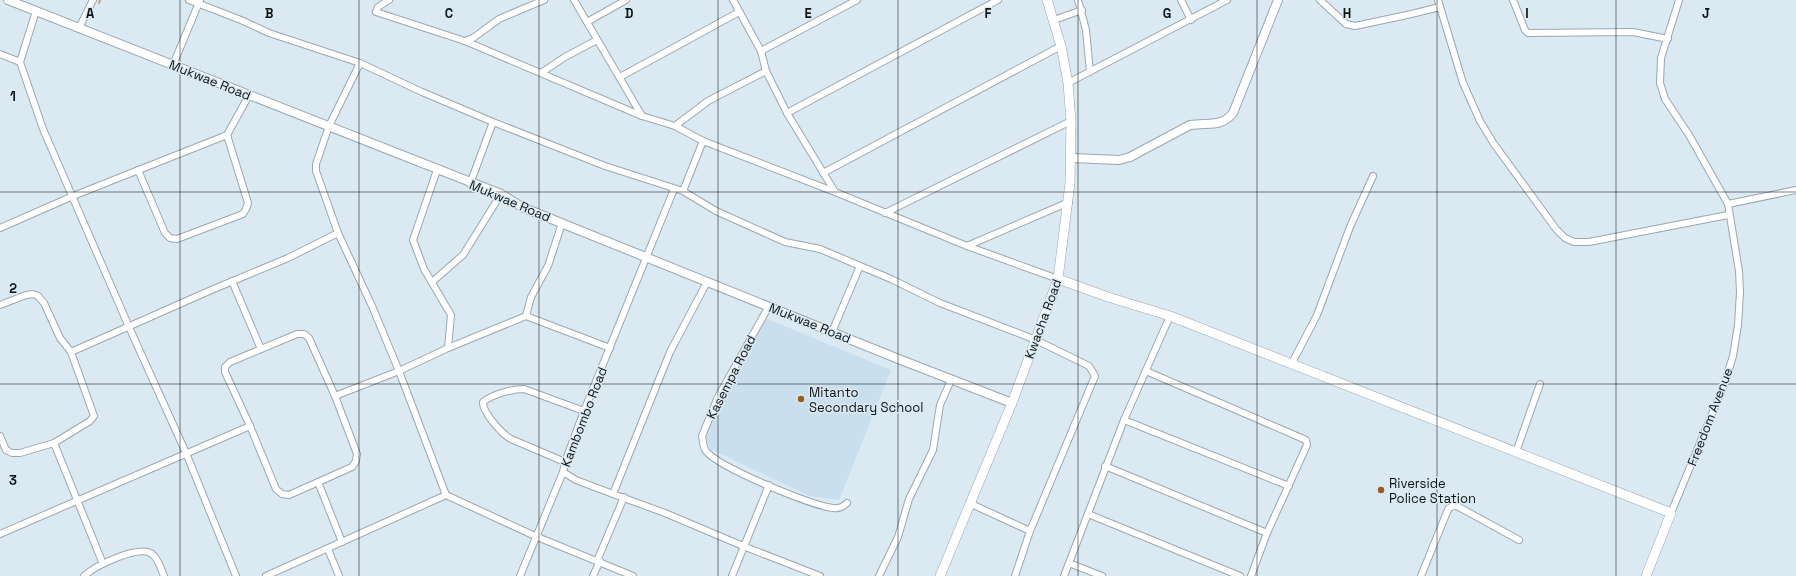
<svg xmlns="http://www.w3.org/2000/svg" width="1796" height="576" viewBox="0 0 1796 576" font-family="'Space Grotesk',sans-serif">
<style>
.built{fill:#cadfee}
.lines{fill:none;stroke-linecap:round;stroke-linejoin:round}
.stream{stroke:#d39c68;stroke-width:2}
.minor-casing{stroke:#99a7b0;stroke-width:8}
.tertiary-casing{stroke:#99a7b0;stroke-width:10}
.secondary-casing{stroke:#99a7b0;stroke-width:10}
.minor{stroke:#fff;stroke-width:6}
.tertiary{stroke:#fff;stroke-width:8}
.secondary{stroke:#fff;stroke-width:9}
.grid{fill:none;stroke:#0e1316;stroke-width:1;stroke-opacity:0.55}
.poi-dot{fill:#985d1d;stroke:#dbe9f3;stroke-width:1.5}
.labels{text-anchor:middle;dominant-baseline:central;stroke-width:3;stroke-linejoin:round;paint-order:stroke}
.street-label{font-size:13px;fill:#0e1316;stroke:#dbe9f3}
.poi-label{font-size:13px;fill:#0e1316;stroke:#dbe9f3;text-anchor:start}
.grid-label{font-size:13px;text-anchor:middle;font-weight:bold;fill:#0e1316;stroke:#dbe9f3;stroke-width:3;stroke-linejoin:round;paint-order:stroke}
</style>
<rect width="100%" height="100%" fill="#dbe9f3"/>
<!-- built -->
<polygon class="built" points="765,318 891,370 839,500 809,496 711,449 706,438 707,428"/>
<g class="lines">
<!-- stream -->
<polyline class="stream" points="99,3 100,0"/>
<!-- minor casing -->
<g class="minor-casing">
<g id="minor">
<polyline points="189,0 241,20 269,33 360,63 422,92 493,122 605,166 683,191 716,211 785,242 820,249 891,279 940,303 1036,340"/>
<polyline points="389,0 378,7 376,12 465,41 642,116 675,126 703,141 835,192 967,246 1058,279"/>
<polyline points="574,0 642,116"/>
<polyline points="733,0 761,51 766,71 787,113 835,192"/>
<polyline points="1078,0 1086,30 1090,72"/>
<polyline points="1181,0 1191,20"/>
<polyline points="1320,0 1346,24 1355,26 1407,15 1440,7"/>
<polyline points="1438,0 1463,83 1480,121 1494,144 1556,229 1565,238 1574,242 1589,242 1728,215"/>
<polyline points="1513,0 1525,30 1528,33 1633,32 1668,39"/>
<polyline points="36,11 20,62 43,129 129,327 186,453 236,576"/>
<polyline points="1054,20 1082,10"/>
<polyline points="587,22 626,0"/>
<polyline points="79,28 93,0"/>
<polyline points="465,41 473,38 499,19 544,0"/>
<polyline points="761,51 857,0"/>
<polyline points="0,54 20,62"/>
<polyline points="360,63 329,126 316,164 316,171 338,233 372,306 399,371 446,495 535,536 633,576"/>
<polyline points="173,65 200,0"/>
<polyline points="541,73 565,57 597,40"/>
<polyline points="620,77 739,12"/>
<polyline points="1068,83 1227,0"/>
<polyline points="787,113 998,0"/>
<polyline points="675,126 708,101 766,71"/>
<polyline points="138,170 165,233 170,238 177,239 243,214 246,209 248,203 227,135"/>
<polyline points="437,170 413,240 424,269 451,315 448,348"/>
<polyline points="823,173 1061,46"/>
<polyline points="470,184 493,122"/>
<polyline points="683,191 703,141"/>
<polyline points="1728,204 1796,190"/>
<polyline points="885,213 1071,121"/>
<polyline points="0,228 73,196 227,135 249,95"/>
<polyline points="967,246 1069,202"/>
<polyline points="232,281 261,349"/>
<polyline points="432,282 463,255 501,194"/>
<polyline points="0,305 26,295 33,294 38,296 44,303 60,338 71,352 94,416 90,421 54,443 20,453 12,453 6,450 0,436"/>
<path d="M769 306 718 397 702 436C703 441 703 447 706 451 718 467 812 506 833 508 839 509 843 507 847 503"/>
<polyline points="526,316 531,297 548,266 562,223"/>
<polyline points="832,332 860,266"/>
<polygon points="297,334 304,334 309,338 335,396 357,454 356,461 352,467 289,495 282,494 276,489 250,426 225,372 225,367 230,362"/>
<polyline points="71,352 209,291 288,258 338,233"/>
<polyline points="1292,363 1317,315 1350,227 1373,176"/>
<polyline points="1146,371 1306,440 1307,445 1267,533 1251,576"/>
<polyline points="335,396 399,371 448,348 526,316 610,348"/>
<polyline points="1124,420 1289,486"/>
<polyline points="54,443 103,564"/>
<polyline points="1516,452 1540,384"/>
<path d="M565 462 511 439C502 434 482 412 483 402 493 394 512 389 524 389L584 411"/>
<polyline points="1105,466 1267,533"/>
<polyline points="563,472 576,480 613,494 670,352 707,282"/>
<polyline points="318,482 342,542"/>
<polyline points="613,494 665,513 743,546 820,576"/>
<polyline points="969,503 1030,531"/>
<polyline points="1671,513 1724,385 1733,356 1738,325 1740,292 1739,271 1728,204 1689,135 1665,99 1660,83 1661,58 1679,0"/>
<polyline points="1088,514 1240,576"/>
<polyline points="0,534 250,426"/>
<polyline points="328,549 339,576"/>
<polyline points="597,561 624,497"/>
<polyline points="1069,563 1102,576"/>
<path d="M84 576C95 566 139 544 152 554 158 558 161 569 164 576"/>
<polyline points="266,576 446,495"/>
<polyline points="520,576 563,472 565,462 584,411 674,189"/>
<polyline points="593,576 600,561"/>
<polyline points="732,576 769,485"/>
<polyline points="879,576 898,537 909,499 933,450 940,405 951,380"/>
<polyline points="1015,576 1030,531 1095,376 1089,366 1036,340"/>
<polyline points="1064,576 1124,420 1170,316"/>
<polyline points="1421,576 1447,512 1449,508 1455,505 1519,540"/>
</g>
</g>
<!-- tertiary casing -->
<g class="tertiary-casing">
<g id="tertiary">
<polyline points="8,0 501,194 522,207 571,227 901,360 1012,403"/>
<path d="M1072 158 1119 160 1130 157 1190 125C1207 122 1221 128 1233 113L1278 0"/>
</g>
</g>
<!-- secondary casing -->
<g class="secondary-casing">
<g id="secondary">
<polyline points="1058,279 1108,297 1170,316 1671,513 1646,576"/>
<polyline points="940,576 1012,403 1058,279 1070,183 1071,121 1068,83 1061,46 1047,0"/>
</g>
</g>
<!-- minor -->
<use href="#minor" class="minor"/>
<!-- tertiary -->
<use href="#tertiary" class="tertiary"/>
<!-- secondary -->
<use href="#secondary" class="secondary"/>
</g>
<!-- grid -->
<path class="grid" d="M180 0V576M359 0V576M539 0V576M718 0V576M898 0V576M1078 0V576M1257 0V576M1437 0V576M1616 0V576M0 192H1796M0 384H1796"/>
<!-- markers -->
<g class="poi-dot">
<circle cx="801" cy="399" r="4"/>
<circle cx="1381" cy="490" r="4"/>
</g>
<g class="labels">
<!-- street labels -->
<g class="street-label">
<text transform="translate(210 80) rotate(22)">Mukwae Road</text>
<text transform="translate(510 201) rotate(23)">Mukwae Road</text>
<text transform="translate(1043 319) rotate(-70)">Kwacha Road</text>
<text transform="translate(810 323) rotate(22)">Mukwae Road</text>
<text transform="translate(731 377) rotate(-63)">Kasempa Road</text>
<text transform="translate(584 417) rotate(-69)">Kambombo Road</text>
<text transform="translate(1710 417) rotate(-69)">Freedom Avenue</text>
</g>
<!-- poi labels -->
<g class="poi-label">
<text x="809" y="392">Mitanto<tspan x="809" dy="15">Secondary School</tspan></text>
<text x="1389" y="483">Riverside<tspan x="1389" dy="15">Police Station</tspan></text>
</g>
</g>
<g class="grid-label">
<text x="90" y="18">A</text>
<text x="269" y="18">B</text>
<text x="449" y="18">C</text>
<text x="629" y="18">D</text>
<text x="808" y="18">E</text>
<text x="988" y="18">F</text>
<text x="1167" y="18">G</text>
<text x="1347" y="18">H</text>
<text x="1527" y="18">I</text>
<text x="1706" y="18">J</text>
<text x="13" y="101">1</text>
<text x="13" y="293">2</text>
<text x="13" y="485">3</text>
</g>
</svg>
